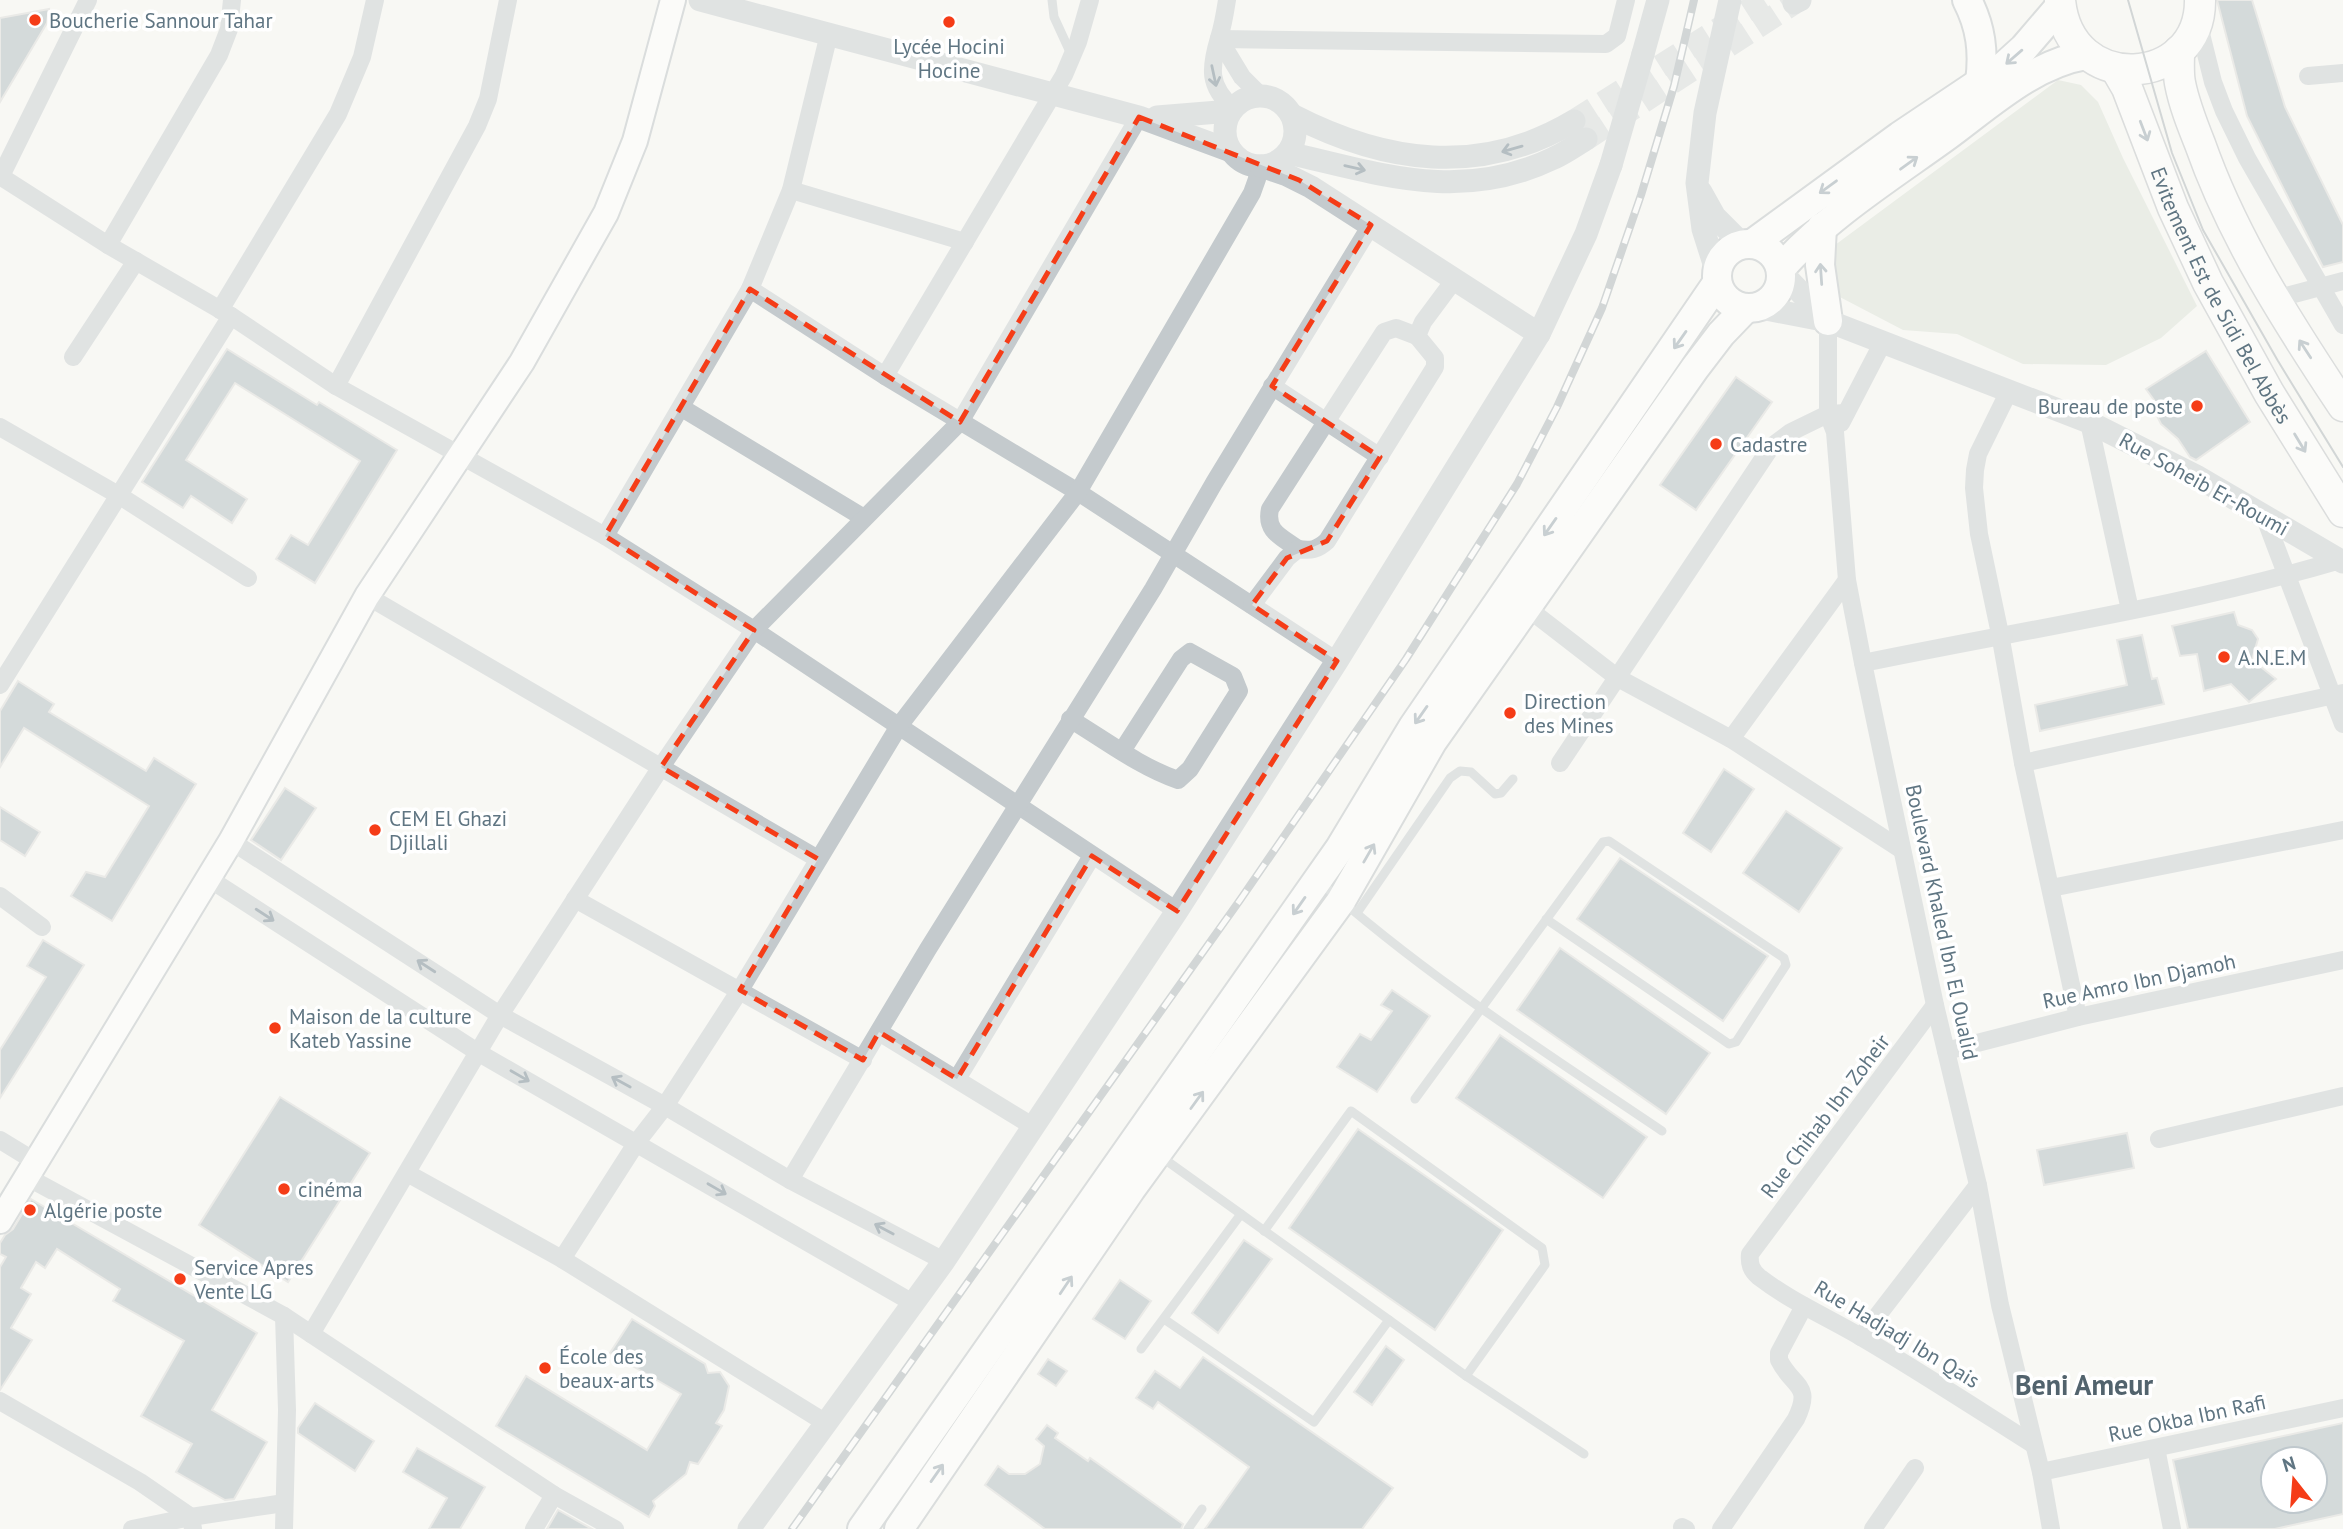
<svg xmlns="http://www.w3.org/2000/svg" width="2343" height="1529" viewBox="0 0 2343 1529" font-family="'PT Sans',sans-serif">
<style>
.green{fill:#d9e0d5}
.building{fill:#a9b5ba;stroke:#d9d9d7;stroke-width:2;fill-rule:evenodd}
.lines{fill:none;stroke-linecap:round;stroke-linejoin:round}
.tertiary-tunnel{stroke:#d2d7d8;stroke-width:23;stroke-dasharray:23 11;stroke-linecap:butt}
.secondary-casing{stroke:#b6bdc1;stroke-width:28}
.primary-casing{stroke:#b7bdc0;stroke-width:32}
.trunk-casing{stroke:#b9bdc0;stroke-width:33}
.service{stroke:#c4cacd;stroke-width:9}
.minor{stroke:#c4cacd;stroke-width:18}
.tertiary{stroke:#c4cacd;stroke-width:23}
.secondary{stroke:#fff;stroke-width:24}
.primary{stroke:#fff;stroke-width:28}
.trunk{stroke:#fff;stroke-width:30}
.tram{stroke:#a4adb2;stroke-width:2}
.rail-casing{stroke:#a4adb2;stroke-width:8}
.rail{stroke:#fff;stroke-width:5;stroke-dasharray:16;stroke-linecap:butt}
.tertiary-bridge{stroke:#c4cacd;stroke-width:23}
.oneway{stroke:#8f9ea8}
.oneway2{stroke:#647986}
.marked{fill:none;stroke:#f53c17;stroke-width:5;stroke-dasharray:14 9;stroke-linejoin:round}
.poi-dot{fill:#f53c17;stroke:#fff;stroke-width:2.5}
.labels{text-anchor:middle;dominant-baseline:central;stroke-width:7;stroke-linejoin:round;paint-order:stroke}
.poi-label{font-size:21px;fill:#5f7582;stroke:#fff;text-anchor:start}
.street-label{font-size:21px;fill:#5f7582;stroke:#fff}
.district-label{font-size:28px;font-weight:bold;fill:#52636d;stroke:#fff}
</style>
<rect width="100%" height="100%" fill="#f8f8f4"/>
<!-- green -->
<polygon class="green" points="2058,80 2081,85 2098,102 2123,158 2197,306 2161,338 2106,365 2023,364 1957,334 1903,330 1836,295 1831,248"/>
<!-- building -->
<g class="building">
<polygon points="2217,0 2252,0 2285,107 2343,225 2343,262 2323,267 2247,116"/>
<polygon points="49,9 47,23 0,102 0,18"/>
<polygon points="227,349 317,405 319,402 397,450 315,583 276,559 291,535 308,545 360,461 235,383 186,460 247,499 232,523 191,496 183,508 142,482"/>
<polygon points="2206,351 2250,422 2196,460 2190,457 2178,439 2161,424 2155,412 2154,400 2146,389"/>
<polygon points="1736,377 1772,402 1696,510 1660,485"/>
<polygon points="2234,612 2238,625 2252,630 2258,639 2252,660 2276,679 2249,702 2231,684 2204,691 2197,654 2180,656 2172,626"/>
<polygon points="2142,635 2152,679 2157,678 2164,704 2040,731 2035,705 2127,685 2117,640"/>
<polygon points="18,681 54,704 49,712 146,771 154,758 196,784 112,921 71,896 86,872 105,877 149,806 24,728 0,767 0,711"/>
<polygon points="1724,769 1754,789 1711,852 1683,833"/>
<polygon points="285,788 316,808 281,860 251,840"/>
<polygon points="0,807 40,832 25,856 0,840"/>
<polygon points="1786,811 1842,848 1799,912 1743,873"/>
<polygon points="1620,858 1768,956 1723,1021 1577,919"/>
<polygon points="43,940 84,965 0,1098 0,1050 46,977 27,966"/>
<polygon points="1560,948 1710,1053 1666,1114 1517,1010"/>
<polygon points="1392,990 1430,1016 1377,1092 1337,1067 1360,1034 1371,1040 1392,1011 1381,1005"/>
<polygon points="1500,1035 1647,1137 1603,1198 1456,1098"/>
<polygon points="280,1097 370,1153 288,1282 199,1225"/>
<polygon points="1358,1129 1503,1230 1435,1330 1289,1228"/>
<polygon points="2127,1133 2134,1168 2044,1185 2037,1150"/>
<polygon points="31,1199 257,1333 212,1410 267,1442 234,1499 225,1500 176,1472 192,1444 141,1416 184,1341 113,1301 120,1289 57,1249 45,1268 36,1262 21,1288 31,1294 11,1328 32,1340 0,1390 0,1267 6,1257 0,1254 0,1243 5,1235 13,1229"/>
<polygon points="1244,1240 1272,1259 1218,1333 1192,1313"/>
<polygon points="1120,1280 1151,1301 1125,1339 1093,1319"/>
<polygon points="632,1319 705,1364 708,1373 720,1372 729,1386 724,1410 716,1423 722,1426 698,1464 690,1462 686,1474 653,1501 655,1506 649,1517 496,1426 526,1376 647,1450 681,1394 610,1353"/>
<polygon points="1386,1346 1404,1360 1372,1405 1354,1392"/>
<polygon points="1203,1357 1393,1488 1362,1529 1205,1529 1249,1467 1158,1402 1153,1409 1136,1398 1155,1371 1180,1388"/>
<polygon points="1048,1359 1067,1371 1056,1386 1038,1374"/>
<polygon points="315,1403 374,1441 355,1471 298,1433 298,1428"/>
<path d="M2343 1423V1514L2275 1529H2188L2173 1460ZM2273 1459H2315V1501H2273Z"/>
<polygon points="1047,1425 1058,1433 1055,1438 1088,1461 1090,1458 1183,1524 1181,1529 1045,1529 985,1485 998,1466 1009,1474 1025,1474 1040,1464 1044,1446 1036,1439"/>
<polygon points="417,1448 485,1487 460,1529 429,1529 447,1498 403,1472"/>
<polygon points="558,1510 592,1529 547,1529"/>
</g>
<g class="lines">
<!-- tertiary-tunnel -->
<g class="tertiary-tunnel">
<polyline points="1574,121 1764,0"/>
<polyline points="1586,139 1794,3"/>
</g>
<!-- secondary casing -->
<g class="secondary-casing">
<polyline id="secondary" points="0,1221 231,841 367,596 522,362 606,213 635,141 673,0"/>
</g>
<!-- primary casing -->
<g class="primary-casing">
<g id="primary">
<path d="M1967 0C1981 27 1984 52 1980 82"/>
<polyline points="1822,227 1820,265 1828,321"/>
<circle cx="1749" cy="276" r="32"/>
<polyline points="1752,244 1900,136 2003,67 2024,48 2060,6"/>
<path d="M1781 268C1828 216 1887 179 1944 138 1988 106 2032 64 2086 55"/>
<polyline points="862,1529 1340,848 1413,727 1717,283"/>
<polyline points="899,1529 1131,1189 1341,901 1432,742 1695,368 1721,334 1746,308"/>
</g>
</g>
<!-- trunk casing -->
<g class="trunk-casing">
<g id="trunk">
<path d="M2060 0C2069 97 2201 88 2200 0"/>
<path d="M2179 51C2179 61 2178 73 2180 83 2184 104 2192 124 2200 144 2233 238 2288 323 2343 406"/>
<path id="s1" d="M2116 69 2127 88 2173 208 2208 283 2269 393 2343 512"/>
</g>
</g>
<!-- service -->
<g class="service">
<polyline points="1052,0 1054,17 1071,54"/>
<path d="M1319 881C1425 976 1545 1052 1662 1131"/>
<polyline points="1357,913 1450,778 1460,771 1471,772 1495,794 1501,793 1513,779"/>
<polyline points="1415,1099 1603,842 1609,841 1784,958 1786,965 1736,1042 1729,1044 1546,919"/>
<polyline points="1160,1156 1241,1214"/>
<polyline points="1264,1231 1351,1111 1542,1248 1545,1265 1466,1376"/>
<polyline points="1389,1320 1466,1376 1584,1454"/>
<polyline points="1141,1349 1241,1214 1389,1320 1314,1422 1164,1319"/>
<polyline points="1188,1529 1202,1509"/>
</g>
<!-- minor -->
<g class="minor">
<path d="M1227 0C1225 13 1223 26 1219 38 1210 68 1208 86 1233 108"/>
<polyline points="2197,24 2202,38 2213,82 2224,111 2247,158 2343,325"/>
<polyline points="1219,39 1606,44 1617,36 1626,0"/>
<polyline points="1219,39 1242,77 1261,96"/>
<polyline points="2308,76 2343,73"/>
<polyline points="0,176 108,245 231,316 336,386 605,536 754,630 1177,911"/>
<polyline points="1,176 88,0"/>
<polyline points="791,190 965,242"/>
<polyline points="108,245 219,55 229,29 232,0"/>
<polyline points="750,289 885,376 1078,492 1337,661"/>
<polyline points="2275,299 2343,281"/>
<polyline points="220,310 338,114 362,57 375,0"/>
<polyline points="1828,321 1828,414 1835,432 1847,580 1863,663 1935,1005 1978,1185 2000,1305 2041,1472 2051,1529"/>
<polyline points="73,357 136,261"/>
<polyline points="885,376 1064,75 1078,42 1090,0"/>
<polyline points="336,386 477,126 488,99 508,0"/>
<polyline points="1272,386 1380,457"/>
<polyline points="2009,391 1978,454 1975,470 1974,488 1979,534 2000,634 2023,763 2078,1017"/>
<polyline points="682,408 864,518"/>
<polyline points="2089,422 2130,610"/>
<polyline points="1841,423 1883,342"/>
<polyline points="0,427 120,496 248,578"/>
<polyline points="2265,518 2343,724"/>
<polyline points="605,536 750,289 791,190 829,34"/>
<path d="M1298 549C1282 537 1265 532 1270 509L1384 332 1396 328 1417 336"/>
<polyline points="367,596 818,859"/>
<path d="M1252 605 1287 558 1298 549C1311 551 1317 550 1327 541L1435 367V358L1417 336 1423 322 1455 279"/>
<polyline points="1526,607 1618,678 1731,739 1902,850"/>
<path d="M1863 663C2022 630 2184 606 2340 560"/>
<polyline points="0,685 231,316"/>
<path d="M1070 719C1105 740 1140 767 1178 780L1190 769 1239 691 1233 676 1190 652 1181 659 1122 751"/>
<polyline points="1731,739 1847,580"/>
<polyline points="1560,763 1771,447 1791,432 1828,414 1846,413"/>
<polyline points="2023,763 2343,693"/>
<polyline points="231,841 500,1015 665,1106 790,1180 944,1261"/>
<polyline points="208,878 479,1053 913,1303"/>
<polyline points="2051,888 2343,830"/>
<polyline points="0,896 42,927"/>
<polyline points="575,899 863,1060"/>
<path d="M1935 1005 1750 1254C1749 1264 1751 1270 1759 1277 1790 1301 1827 1317 1861 1337 1919 1371 1977 1409 2034 1445"/>
<polyline points="879,1032 1034,1127"/>
<polyline points="1946,1051 2078,1017 2343,960"/>
<polyline points="957,1079 1092,856"/>
<polyline points="2159,1139 2343,1096"/>
<polyline points="0,1140 36,1162"/>
<polyline points="407,1173 562,1259 826,1423"/>
<polyline points="27,1177 284,1316 554,1495 615,1529"/>
<polyline points="790,1180 928,949 1153,589 1214,483 1371,225"/>
<polyline points="562,1259 637,1142 665,1106 740,990 899,726 1078,492 1252,193 1257,179 1258,166"/>
<polyline points="311,1334 500,1015 661,767 754,630 960,422 1139,117"/>
<polyline points="1861,1337 1978,1185"/>
<polyline points="0,1401 140,1482 191,1517 193,1529"/>
<polyline points="2156,1448 2172,1529"/>
<polyline points="2041,1472 2343,1408"/>
<polyline points="1682,1527 1686,1529"/>
<polyline points="132,1529 191,1517 284,1503"/>
<polyline points="284,1529 287,1410 284,1316"/>
<polyline points="534,1529 554,1495"/>
<path d="M1721 1529 1796 1419C1813 1384 1793 1388 1779 1360V1353L1804 1306"/>
<polyline points="1873,1529 1915,1468"/>
</g>
<!-- tertiary -->
<g class="tertiary">
<polyline points="700,0 1139,117 1231,151"/>
<polyline points="1794,3 1800,0"/>
<polyline points="1643,54 1658,0"/>
<circle cx="1260" cy="131" r="35"/>
<path d="M1292 115C1385 163 1480 177 1574 121"/>
<polyline points="1157,117 1231,111"/>
<path d="M1288 153C1381 174 1461 203 1554 158 1565 153 1575 146 1586 139"/>
<polyline points="1261,166 1287,175 1311,187 1539,334"/>
<polyline points="1701,192 1715,217 1742,244"/>
<polyline points="1781,272 1828,321"/>
<polyline points="1717,273 1703,229 1697,183 1705,113 1730,0"/>
<polyline points="1756,307 1828,321 2089,422 2196,476 2343,562"/>
<polyline points="749,1529 944,1261 1177,911 1337,661 1539,334 1586,234 1611,165"/>
</g>
<!-- secondary -->
<use href="#secondary" class="secondary"/>
<!-- primary -->
<use href="#primary" class="primary"/>
<!-- trunk -->
<use href="#trunk" class="trunk"/>
<!-- tram -->
<polyline class="tram" points="2128,0 2172,153 2203,230 2278,361 2343,467"/>
<!-- rail casing -->
<g class="rail-casing">
<polyline id="rail" points="792,1529 1240,900 1406,659 1517,484 1557,407 1602,308 1641,195 1674,86 1694,0"/>
</g>
<!-- rail -->
<use href="#rail" class="rail"/>
<!-- tertiary-bridge -->
<polyline class="tertiary-bridge" points="1611,165 1643,54"/>
</g>
<!-- one-way arrows -->
<defs><path id="oneway-shaft" d="M-6 0H5M1.5-3L5.5 0L1.5 3" fill="none" stroke-width="1.6" stroke-linecap="round" stroke-linejoin="round" transform="scale(1.75)"/></defs>
<g class="oneway">
<use href="#oneway-shaft" transform="translate(2014 57) rotate(139)"/>
<use href="#oneway-shaft" transform="translate(2144 131) rotate(69)"/>
<use href="#oneway-shaft" transform="translate(1909 163) rotate(-36)"/>
<use href="#oneway-shaft" transform="translate(1828 187) rotate(144)"/>
<use href="#oneway-shaft" transform="translate(1821 274) rotate(-94)"/>
<use href="#oneway-shaft" transform="translate(1680 340) rotate(125)"/>
<use href="#oneway-shaft" transform="translate(2305 349) rotate(-123)"/>
<use href="#oneway-shaft" transform="translate(2300 443) rotate(59)"/>
<use href="#oneway-shaft" transform="translate(1550 527) rotate(125)"/>
<use href="#oneway-shaft" transform="translate(1421 715) rotate(125)"/>
<use href="#oneway-shaft" transform="translate(1369 853) rotate(-60)"/>
<use href="#oneway-shaft" transform="translate(1299 906) rotate(125)"/>
<use href="#oneway-shaft" transform="translate(1197 1100) rotate(-54)"/>
<use href="#oneway-shaft" transform="translate(1066 1285) rotate(-56)"/>
<use href="#oneway-shaft" transform="translate(937 1473) rotate(-55)"/>
</g>
<g class="oneway2">
<use href="#oneway-shaft" transform="translate(1214 76) rotate(78)"/>
<use href="#oneway-shaft" transform="translate(1512 149) rotate(164)"/>
<use href="#oneway-shaft" transform="translate(1355 168) rotate(13)"/>
<use href="#oneway-shaft" transform="translate(265 915) rotate(33)"/>
<use href="#oneway-shaft" transform="translate(426 966) rotate(-147)"/>
<use href="#oneway-shaft" transform="translate(520 1076) rotate(30)"/>
<use href="#oneway-shaft" transform="translate(621 1082) rotate(-151)"/>
<use href="#oneway-shaft" transform="translate(717 1189) rotate(30)"/>
<use href="#oneway-shaft" transform="translate(884 1229) rotate(-152)"/>
</g>
<!-- marked area -->
<path d="M0 0H2343V1529H0ZM1139 117 1299 180 1371 225 1272 386 1380 457 1327 541 1287 558 1252 605 1337 661 1177 911 1092 856 957 1079 879 1032 863 1060 740 990 818 859 661 767 754 630 605 536 750 289 960 422Z" fill="#f8f8f4" fill-opacity=".55" fill-rule="evenodd"/>
<path class="marked" d="M1139 117 1299 180 1371 225 1272 386 1380 457 1327 541 1287 558 1252 605 1337 661 1177 911 1092 856 957 1079 879 1032 863 1060 740 990 818 859 661 767 754 630 605 536 750 289 960 422Z"/>
<!-- markers -->
<g class="poi-dot">
<circle cx="35" cy="20" r="7"/>
<circle cx="949" cy="22" r="7"/>
<circle cx="2197" cy="406" r="7"/>
<circle cx="1716" cy="444" r="7"/>
<circle cx="2224" cy="657" r="7"/>
<circle cx="1510" cy="713" r="7"/>
<circle cx="375" cy="830" r="7"/>
<circle cx="275" cy="1028" r="7"/>
<circle cx="284" cy="1189" r="7"/>
<circle cx="30" cy="1210" r="7"/>
<circle cx="180" cy="1279" r="7"/>
<circle cx="545" cy="1368" r="7"/>
</g>
<g class="labels">
<!-- poi labels -->
<g class="poi-label">
<text x="49" y="20">Boucherie Sannour Tahar</text>
<text x="949" y="46" text-anchor="middle">Lycée Hocini<tspan x="949" dy="24">Hocine</tspan></text>
<text x="2183" y="406" text-anchor="end">Bureau de poste</text>
<text x="1730" y="444">Cadastre</text>
<text x="2238" y="657">A.N.E.M</text>
<text x="1524" y="701">Direction<tspan x="1524" dy="24">des Mines</tspan></text>
<text x="389" y="818">CEM El Ghazi<tspan x="389" dy="24">Djillali</tspan></text>
<text x="289" y="1016">Maison de la culture<tspan x="289" dy="24">Kateb Yassine</tspan></text>
<text x="298" y="1189">cinéma</text>
<text x="44" y="1210">Algérie poste</text>
<text x="194" y="1267">Service Apres<tspan x="194" dy="24">Vente LG</tspan></text>
<text x="559" y="1356">École des<tspan x="559" dy="24">beaux-arts</tspan></text>
</g>
<!-- street labels -->
<g class="street-label">
<text stroke="none"><textPath href="#s1" startOffset="250">Evitement Est de Sidi Bel Abbès</textPath></text>
<text transform="translate(2204 484) rotate(29)">Rue Soheib Er-Roumi</text>
<text transform="translate(1942 922) rotate(78)">Boulevard Khaled Ibn El Oualid</text>
<text transform="translate(2139 981) rotate(-12)">Rue Amro Ibn Djamoh</text>
<text transform="translate(1825 1116) rotate(-53)">Rue Chihab Ibn Zoheir</text>
<text transform="translate(1897 1334) rotate(31)">Rue Hadjadj Ibn Qais</text>
<text transform="translate(2187 1418) rotate(-12)">Rue Okba Ibn Rafi</text>
</g>
<!-- district labels -->
<g class="district-label">
<text x="2084" y="1384">Beni Ameur</text>
</g>
</g>
<!-- north arrow -->
<g transform="translate(2294 1480) rotate(343)"><circle r="33" fill="#ffffff" stroke="#bfc8cd" stroke-width="2"/>
<path d="M0-5L12 26L0 18L-12 26Z" fill="#f53c17"/>
<text y="-10" font-size="19" font-weight="bold" text-anchor="middle" fill="#5f7582">N</text>
</g>
</svg>
